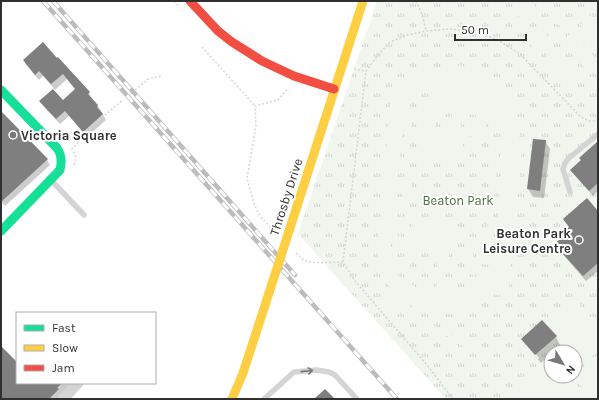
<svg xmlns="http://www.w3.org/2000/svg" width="599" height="400" viewBox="0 0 599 400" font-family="Karla,sans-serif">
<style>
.park{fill:url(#park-tufts);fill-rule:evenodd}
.pitch{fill:#f0f5ed;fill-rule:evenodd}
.shadow{fill:#0003}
.building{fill:#7f7f7f}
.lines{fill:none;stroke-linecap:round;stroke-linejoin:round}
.path{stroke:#d4d4d4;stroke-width:1.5;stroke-dasharray:2 2;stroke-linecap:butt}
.lane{stroke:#d4d4d4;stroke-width:5.5}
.street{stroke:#d4d4d4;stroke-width:11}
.fast{stroke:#16e098;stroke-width:9}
.slow{stroke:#ffcf43;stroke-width:9}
.jam{stroke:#f24e42;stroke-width:9}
.rail-casing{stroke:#bcbcbc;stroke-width:4.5}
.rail{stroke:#fff;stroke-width:3;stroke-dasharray:9;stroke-linecap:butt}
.slow-bridge{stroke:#ffcf43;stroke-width:9}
.oneway{stroke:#7a7a7a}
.poi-dot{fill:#787878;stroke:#fff;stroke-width:1.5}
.labels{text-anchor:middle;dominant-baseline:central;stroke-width:4;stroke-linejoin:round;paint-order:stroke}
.poi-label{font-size:13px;font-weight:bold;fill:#303030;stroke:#fff;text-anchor:start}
.street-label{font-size:13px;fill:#303030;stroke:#fff}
.park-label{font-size:13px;fill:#4b6e3c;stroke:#fff}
</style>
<defs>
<pattern id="park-tufts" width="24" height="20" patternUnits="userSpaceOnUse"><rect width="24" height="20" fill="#f0f5ed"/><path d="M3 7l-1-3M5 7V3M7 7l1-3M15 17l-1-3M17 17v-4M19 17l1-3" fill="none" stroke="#ced2cc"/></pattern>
</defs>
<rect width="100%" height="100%" fill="#fff"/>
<!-- park -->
<path class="park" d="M377 1H598V399H446L298 234ZM551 352H575V376H551Z"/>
<!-- pitch -->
<g class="pitch">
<polygon points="523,1 531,1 537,8 532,14 521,2"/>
<polygon points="558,1 579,1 568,12"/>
<polygon points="519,4 529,16 523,21 513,10"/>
<polygon points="554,10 564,21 559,26 548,15"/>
<polygon points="511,12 521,23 515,29 505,17"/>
<polygon points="591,15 598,22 598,45 580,25"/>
<polygon points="545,17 556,29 550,34 540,23"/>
<polygon points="537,25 548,36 542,41 532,30"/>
<polygon points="529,32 539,44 534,49 523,37"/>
<polygon points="572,32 595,57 584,67 561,42"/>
<polygon points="555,48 578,72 566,83 544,58"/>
<path d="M455 65C495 68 521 96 519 137H523L508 296 490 294C455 331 393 314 379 266 377 258 377 249 378 241L392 84 406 85C420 72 436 66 455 65ZM426 87 435 111 453 113 443 138 423 105 424 102H421V104L422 105 419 160 437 154V156L465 160 459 113 482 116 469 136 485 140 486 116 504 118 505 125V136L494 257C492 263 490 270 487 275 479 289 456 295 441 293L444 270 459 226 441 225 414 213 407 266 405 268 406 269H408V267L433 240 438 269 436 292C423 291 407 285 398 275 392 267 391 254 391 244L404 118C408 106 414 95 426 87Z"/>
<polygon points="410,119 412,119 406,181 411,182 410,195 405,195 399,252 397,252 403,194 399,194 400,181 404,181"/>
<polygon points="493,152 499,152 488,250 489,251 488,265 482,264 483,250 485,250 493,166 491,166"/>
<polygon points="473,248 474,274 476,275 474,277 473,276 473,275 458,255"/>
<polygon points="574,298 598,328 598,351 583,363 575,354 575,352 573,352 547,320"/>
<polygon points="384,299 395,304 394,306 461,339 462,337 474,343 471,350 459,344 459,342 393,309 392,310 381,305"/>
<polygon points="598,360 598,399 592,399 575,378"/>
<polygon points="548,362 551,366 551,376 559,376 578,399 504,399"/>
</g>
<!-- shadow -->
<g class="shadow">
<polygon points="57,59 89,93 92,99 98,106 106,120 87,137 69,116 60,124 44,107 40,101 63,102 76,90 67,79 55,90 43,76 39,80 27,66 24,60"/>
<polygon points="1,113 47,160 50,165 5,206 1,201"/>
<polygon points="545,141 550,149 544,198 533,197 528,189"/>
<polygon points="598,142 598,191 593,196 575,175 571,170 582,161"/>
<polygon points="598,211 598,271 586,281 559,250 556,244 565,236 570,228 564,220"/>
<polygon points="556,337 560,345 552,352 551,352 551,353 541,363 527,347 538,360 539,358 528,345 526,345 522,339"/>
<polygon points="1,350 17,363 17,383 74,383 61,399 1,399"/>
</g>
<!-- building -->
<g class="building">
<polygon points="43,42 57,58 58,57 90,92 88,94 98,105 97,107 103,114 83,132 65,111 56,119 39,101 53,89 63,100 75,89 63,74 51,84 39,71 35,75 23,60"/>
<polygon points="1,111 48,159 1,202"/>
<polygon points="533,139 546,140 540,191 527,189"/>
<polygon points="598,141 598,183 589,191 570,170 581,160 579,158"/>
<polygon points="587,198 598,211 598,263 583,276 554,244 564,236 562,233 569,227 563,219"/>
<polygon points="542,320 557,336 535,355 521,339"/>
<polygon points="1,346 17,362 17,383 62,383 57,388 59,389 49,399 1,399"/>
<polygon points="325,389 335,399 314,399"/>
</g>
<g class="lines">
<!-- path -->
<g class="path">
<polyline points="174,1 179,7"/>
<polyline points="416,1 422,14 426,31"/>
<polyline points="202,47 255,106"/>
<polyline points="354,69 366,71"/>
<polyline points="135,90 148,79 162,76"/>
<path d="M74 165C77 159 75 154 72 149L100 119 123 100"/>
<polyline points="276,233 260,216 254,204 247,178 256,126 255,106 278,100 288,88"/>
<path d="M296 253C299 256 302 259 306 261 315 264 333 262 343 262"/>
<polyline points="453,399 427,365 355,281 343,262 366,71 378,55 390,42 408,35 426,31 449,29 473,31 498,40 520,54 581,117 589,121 598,121"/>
</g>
<!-- lane -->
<g class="lane">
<polyline points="52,181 84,215"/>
<polyline points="570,192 563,169 565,163 569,158 598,134"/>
<polyline points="264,399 294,372 316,370 329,372 335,375 357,399"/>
</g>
<!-- street -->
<polyline class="street" points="63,399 78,383"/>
<!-- fast -->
<path class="fast" d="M1 90 57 148C62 155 62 162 60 170L1 231"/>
<!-- slow -->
<g class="slow">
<polyline points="290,228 363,1"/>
<polyline points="232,399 243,373 269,293"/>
</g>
<!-- jam -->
<polyline class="jam" points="190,1 218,31 232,42 262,61 294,76 334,89"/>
<!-- rail casing -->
<g class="rail-casing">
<g id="rail">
<polyline points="43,1 397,399"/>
<polyline points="53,1 295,275"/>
</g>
</g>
<!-- rail -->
<use href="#rail" class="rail"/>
<!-- slow-bridge -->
<polyline class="slow-bridge" points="269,293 290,228"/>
</g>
<!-- one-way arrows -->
<defs><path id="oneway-shaft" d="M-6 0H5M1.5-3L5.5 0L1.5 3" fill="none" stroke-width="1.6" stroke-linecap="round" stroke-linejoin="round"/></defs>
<use class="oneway" href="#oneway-shaft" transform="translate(307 371) rotate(-6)"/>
<!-- markers -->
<g class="poi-dot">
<circle cx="13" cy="135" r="4"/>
<circle cx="579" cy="240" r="4"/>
</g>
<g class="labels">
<!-- poi labels -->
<g class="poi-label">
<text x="21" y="135">Victoria Square</text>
<text x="571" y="233" text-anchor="end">Beaton Park<tspan x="571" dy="15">Leisure Centre</tspan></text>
</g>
<!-- street labels -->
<g class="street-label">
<text transform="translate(286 197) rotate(-72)">Throsby Drive</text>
</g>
<!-- park labels -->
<g class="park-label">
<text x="458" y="200">Beaton Park</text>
</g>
</g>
<!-- border -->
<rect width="599" height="400" fill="none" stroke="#303030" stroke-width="4"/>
<!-- legend -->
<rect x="16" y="312" width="140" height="72" fill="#ffffff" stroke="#acacac"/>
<rect x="24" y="325" width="20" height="6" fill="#16e098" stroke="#acacac"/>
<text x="52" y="332" font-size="12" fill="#303030">Fast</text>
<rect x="24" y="345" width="20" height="6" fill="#ffcf43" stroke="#acacac"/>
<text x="52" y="352" font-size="12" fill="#303030">Slow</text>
<rect x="24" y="365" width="20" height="6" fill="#f24e42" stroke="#acacac"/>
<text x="52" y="372" font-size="12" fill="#303030">Jam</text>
<!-- north arrow -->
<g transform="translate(563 364) rotate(128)"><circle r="19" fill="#ffffff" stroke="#acacac"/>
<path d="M0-3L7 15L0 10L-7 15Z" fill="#787878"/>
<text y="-6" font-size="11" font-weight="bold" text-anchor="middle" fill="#303030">N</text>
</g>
<!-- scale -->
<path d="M455 34v6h71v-6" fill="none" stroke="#303030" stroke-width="2"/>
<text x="461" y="34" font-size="12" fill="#303030" stroke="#ffffff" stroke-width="3" paint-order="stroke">50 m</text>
</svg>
